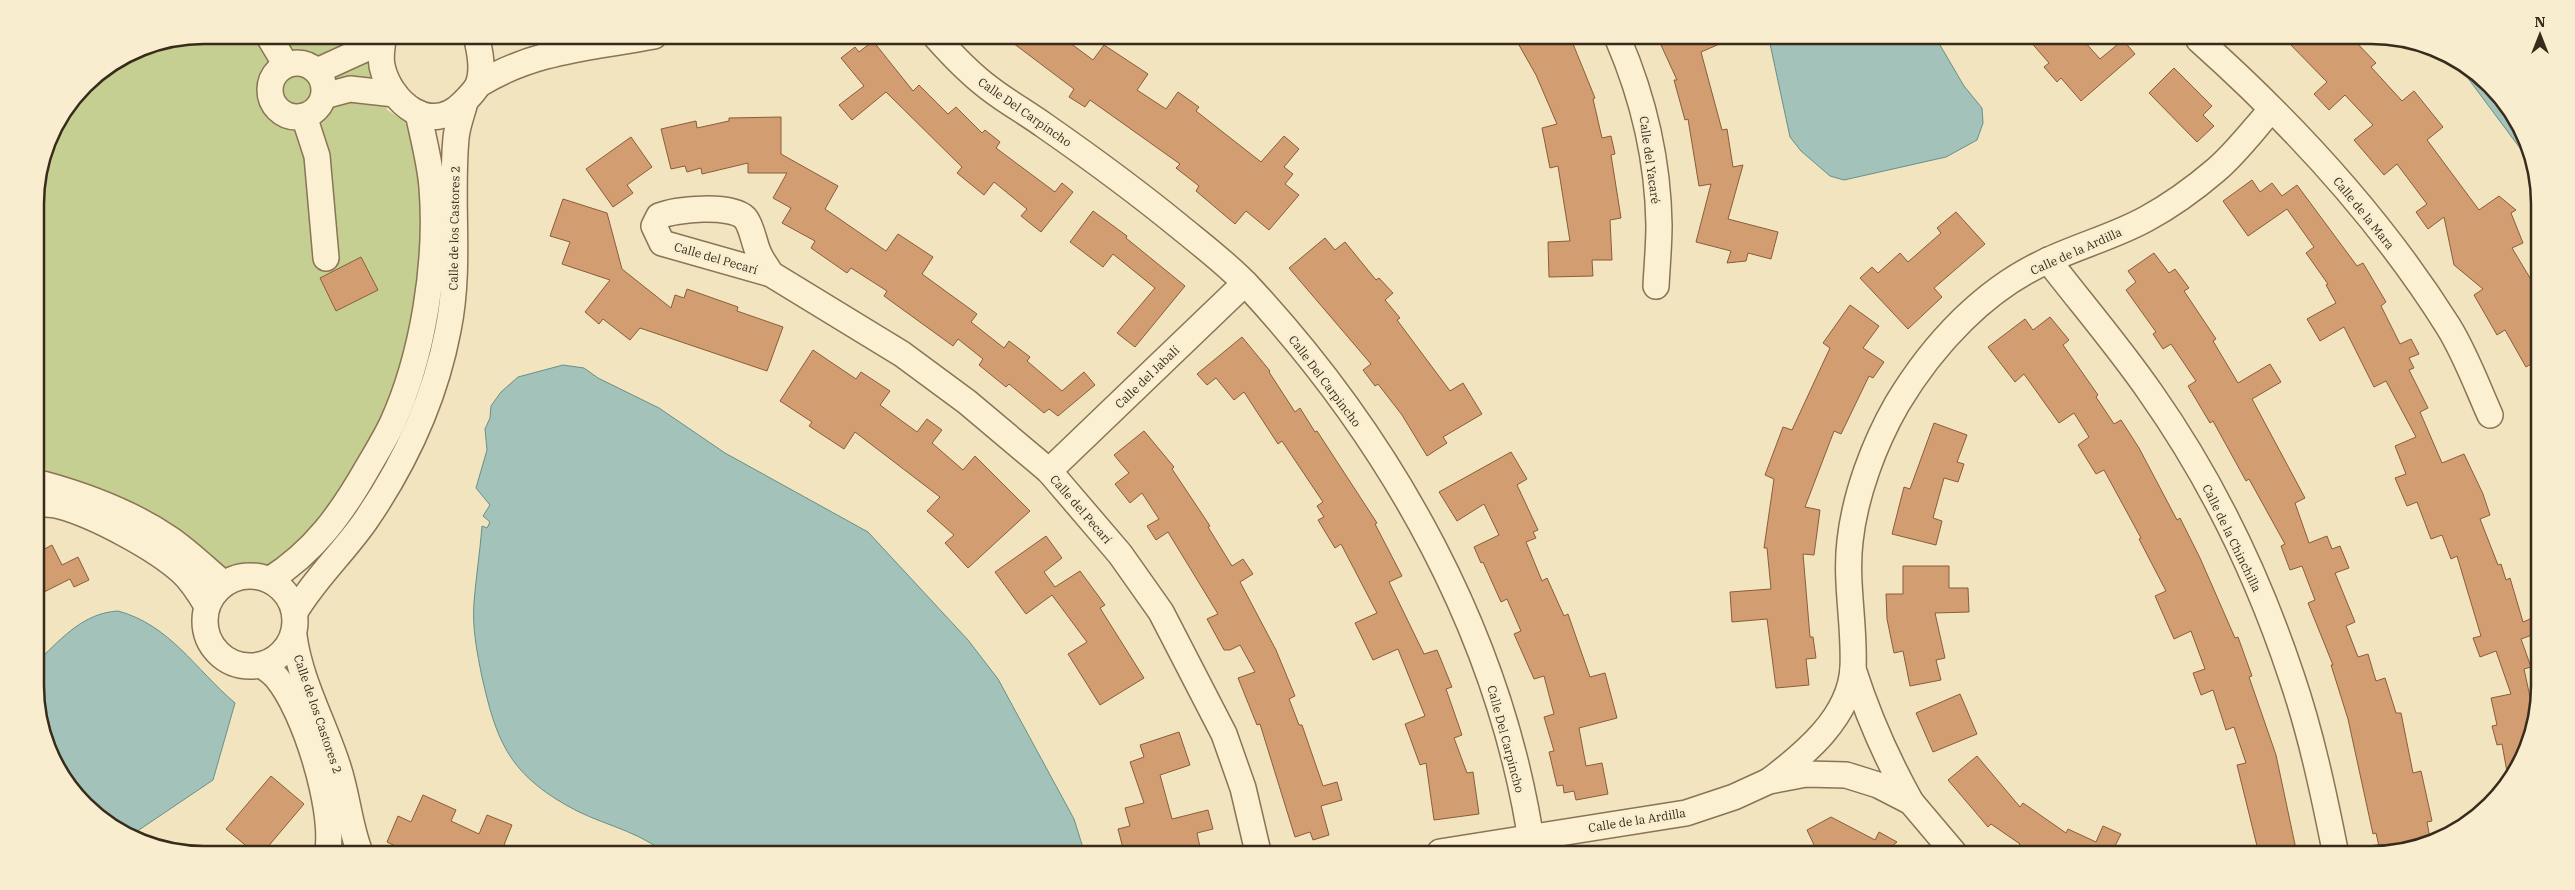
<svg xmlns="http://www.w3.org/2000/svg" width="2575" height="890" viewBox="0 0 2575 890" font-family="'IBM Plex Serif',serif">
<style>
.green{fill:#c5cf91}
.water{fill:#a2c2ba;stroke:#689088}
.building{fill:#d29d71;stroke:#8b5d3a}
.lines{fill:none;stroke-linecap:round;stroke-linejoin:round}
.minor-casing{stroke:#8a7455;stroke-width:28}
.minor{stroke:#fbf0d1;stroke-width:25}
.labels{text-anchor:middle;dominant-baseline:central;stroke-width:5;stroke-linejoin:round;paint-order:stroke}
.street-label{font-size:12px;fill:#382b1b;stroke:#f8edce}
.rim{fill:none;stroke:#382b1b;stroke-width:2.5}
</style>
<rect width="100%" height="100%" fill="#f1e4be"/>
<!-- green -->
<polygon class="green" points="204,35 374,35 387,110 404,121 415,136 425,250 409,356 348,486 309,538 268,569 224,569 48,473 37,453 35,193 48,139 85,84 140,48"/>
<!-- water -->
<g class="water">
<polygon points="1769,39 1937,40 1964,86 1982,108 1983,123 1977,140 1946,157 1844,180 1830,176 1801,151 1790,137"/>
<polygon points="2453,58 2465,63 2498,92 2534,167"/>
<path d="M563 365 584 368 598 378 659 408 725 453 868 532 968 640 998 679 1074 819 1084 851 661 850C633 829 596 823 566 805 508 772 496 739 482 677 477 652 472 628 474 602 476 577 480 552 482 526L487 528 490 522 483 516 490 505 476 488 487 450 485 429 490 418 491 406 501 392 518 377Z"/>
<path d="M118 611C170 625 195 669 235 703L213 780 130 836 110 827 77 798 38 718 40 659C63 637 84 613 118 611Z"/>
</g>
<!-- building -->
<g class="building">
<polygon points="1005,37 1062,37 1093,60 1104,45 1148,74 1137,90 1166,109 1178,92 1199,107 1196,111 1261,162 1284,136 1299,149 1284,167 1293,174 1285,184 1299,195 1269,230 1246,211 1235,224 1196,191 1199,186 1176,168 1180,164 1090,100 1085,107 1069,97 1074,89"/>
<polygon points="1515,38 1571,39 1595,98 1593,99 1602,138 1611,136 1615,154 1611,155 1621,218 1610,220 1612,260 1592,260 1593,276 1549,277 1548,242 1570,241 1558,166 1550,168 1542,128 1557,124 1536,75"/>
<polygon points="1674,39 1731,39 1701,52 1722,130 1727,129 1733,167 1743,165 1728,219 1778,232 1771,259 1748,253 1746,261 1727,263 1731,251 1696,242 1711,184 1699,186 1688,119 1685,120 1674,80 1677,80 1661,45"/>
<polygon points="2029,40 2083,40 2100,59 2123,40 2135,54 2081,101 2061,78 2057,82 2044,67 2049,63"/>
<polygon points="873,41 913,91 919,85 948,114 956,107 982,133 985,130 1000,142 996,148 1055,192 1062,183 1073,192 1041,232 1021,216 1027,209 994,182 984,195 957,173 962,167 886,92 852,120 839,105 864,86 841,58 855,47 859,52"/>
<polygon points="2287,41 2355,41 2376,63 2371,67 2402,101 2414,91 2443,127 2427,140 2479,210 2499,196 2516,210 2511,213 2523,243 2512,248 2536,288 2536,361 2526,367 2505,330 2497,335 2474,295 2483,289 2454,265 2444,217 2428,229 2416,212 2427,204 2397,164 2384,175 2354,140 2373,125 2345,95 2329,110 2314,94 2327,82"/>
<polygon points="2174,68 2212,106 2203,115 2214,126 2197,142 2149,93"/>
<polygon points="781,117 781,154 838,186 825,209 886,251 898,234 933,257 922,274 977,314 971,322 1004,348 1009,341 1030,357 1027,361 1062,391 1084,372 1095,385 1058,416 1049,409 1044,413 1009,384 1006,387 979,365 983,359 958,339 953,346 884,296 887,291 851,268 847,273 811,248 815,241 782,223 791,208 773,198 787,173 748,173 748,163 702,174 701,168 687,172 685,166 671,169 661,129 696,121 697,128 729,121 729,118"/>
<polygon points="631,137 652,167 627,185 633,193 613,207 586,169"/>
<polygon points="2252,180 2260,192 2272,183 2282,196 2297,185 2357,266 2363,263 2386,302 2381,306 2400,344 2411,339 2419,354 2409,358 2414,368 2409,370 2428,408 2420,412 2442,463 2464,454 2483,494 2490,515 2480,519 2498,565 2501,564 2506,580 2510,578 2523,622 2530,619 2535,634 2521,639 2531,667 2524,669 2530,697 2534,696 2534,730 2509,783 2502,744 2497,745 2492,726 2497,725 2491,698 2511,694 2496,651 2480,657 2473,638 2481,636 2457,556 2451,559 2442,535 2431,539 2417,502 2407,506 2395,478 2406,474 2395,446 2416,437 2386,381 2374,387 2344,327 2320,341 2307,319 2336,303 2326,285 2328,284 2306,253 2314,247 2287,209 2248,236 2223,201"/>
<polygon points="563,199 607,213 622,269 671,308 675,295 684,298 687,289 738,307 737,311 783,327 767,371 640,328 630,340 603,319 599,324 585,312 610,280 562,264 570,242 550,236"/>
<polygon points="1093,211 1127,236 1126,238 1185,286 1135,347 1117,333 1155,288 1113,254 1103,267 1070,242"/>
<polygon points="1956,212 1985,244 1934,288 1942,297 1908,329 1860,278 1872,267 1878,273 1900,253 1908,262 1941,233 1937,228"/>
<polygon points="1325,238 1335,250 1345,242 1376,280 1379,278 1393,293 1385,300 1400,318 1397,320 1450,391 1463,383 1482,414 1443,437 1447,443 1427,456 1402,415 1378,384 1375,386 1363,370 1371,364 1289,268"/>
<polygon points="2154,253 2169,273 2175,269 2189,288 2184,291 2216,339 2213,341 2238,383 2270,364 2281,382 2252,399 2305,498 2295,503 2309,543 2327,536 2332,549 2340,546 2349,568 2335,573 2355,622 2346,626 2358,657 2368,654 2376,681 2385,678 2396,713 2401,713 2413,773 2421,771 2432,821 2427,822 2431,843 2381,855 2376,833 2373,834 2348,719 2331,665 2333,665 2308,603 2315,600 2302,566 2290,570 2281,546 2285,544 2249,479 2246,481 2213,421 2210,423 2188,386 2196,381 2171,344 2163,349 2153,334 2156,332 2126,290 2136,282 2128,271"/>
<polygon points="361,257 378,290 336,311 320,278"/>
<polygon points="1850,305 1879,326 1863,348 1884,362 1873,378 1869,376 1841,434 1834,431 1805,507 1820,510 1814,555 1803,554 1810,637 1813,637 1816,658 1806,659 1809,685 1776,688 1767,619 1732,622 1730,592 1771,589 1767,548 1764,548 1774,479 1765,475 1783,427 1792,430 1830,348 1823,343"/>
<polygon points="2050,317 2069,340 2063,345 2098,395 2096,397 2114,424 2121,420 2139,448 2177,520 2180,518 2200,558 2235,638 2238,637 2252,676 2249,677 2276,755 2297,854 2259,854 2237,765 2246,763 2234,727 2226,730 2213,690 2201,695 2193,673 2205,669 2191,631 2174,639 2155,596 2166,591 2139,539 2141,538 2104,470 2096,474 2078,445 2089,437 2074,413 2059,423 2024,374 2015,382 1988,347 2025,319 2033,330"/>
<polygon points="1242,337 1270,371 1269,372 1295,412 1300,408 1315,432 1317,431 1377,523 1375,524 1402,576 1389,582 1424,654 1437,650 1452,687 1446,689 1462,735 1454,738 1467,773 1473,772 1479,814 1434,820 1426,763 1420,765 1405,724 1425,716 1398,649 1373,660 1355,623 1377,613 1341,544 1335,548 1318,520 1324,517 1317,506 1323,502 1282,441 1278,444 1244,392 1234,400 1216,378 1207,385 1197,374"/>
<polygon points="813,350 856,379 861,372 890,391 880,405 917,432 927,419 942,430 932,443 963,470 975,456 1030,511 968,568 945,543 954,535 927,511 940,497 855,432 844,449 809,426 812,422 780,401"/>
<polygon points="1934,423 1967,435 1957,462 1964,464 1958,482 1944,478 1933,518 1942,521 1936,545 1892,534 1904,487 1910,489"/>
<polygon points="1144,431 1174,467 1172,469 1210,526 1208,527 1232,566 1243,559 1253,574 1240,582 1276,650 1295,696 1289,699 1299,725 1302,725 1323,786 1337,782 1342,800 1321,806 1329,835 1313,840 1310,832 1295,837 1260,724 1257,725 1238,678 1255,672 1240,645 1230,650 1224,650 1207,619 1218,614 1168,532 1156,540 1147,526 1159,519 1142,493 1130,503 1115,484 1129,473 1114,455"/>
<polygon points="1511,452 1527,479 1517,485 1538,530 1533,532 1536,538 1526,542 1542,581 1547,578 1564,616 1568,614 1590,677 1605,673 1617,718 1579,728 1586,766 1602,763 1608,794 1576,800 1574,791 1564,793 1563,785 1557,786 1549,752 1554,751 1544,717 1554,714 1544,676 1534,679 1514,634 1521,631 1507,599 1501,602 1483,562 1481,563 1474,547 1499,535 1484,504 1457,521 1439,492"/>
<polygon points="1046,536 1062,558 1044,572 1055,587 1080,571 1105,605 1100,608 1144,678 1100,705 1068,654 1087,642 1052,595 1026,614 995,572"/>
<polygon points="52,545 62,565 78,557 89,580 74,587 70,579 38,595 37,553"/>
<polygon points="1903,566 1949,566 1949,588 1968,588 1969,612 1935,613 1945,658 1936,660 1941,680 1910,686 1903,651 1894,653 1887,619 1886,594 1903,594"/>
<polygon points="1960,694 1977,734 1933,752 1916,713"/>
<polygon points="1179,732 1190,765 1160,775 1172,819 1208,810 1213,829 1197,833 1201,852 1124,852 1118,829 1130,826 1125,808 1144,803 1130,762 1144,757 1140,745"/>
<polygon points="1977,756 2020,807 2023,803 2066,833 2068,829 2096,842 2103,826 2121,834 2113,850 2123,854 2013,854 2020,844 1991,824 1988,827 1948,780"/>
<polygon points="271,776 304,804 266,849 250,849 226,829"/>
<polygon points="423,795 456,810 451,821 479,834 487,815 512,825 504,845 515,850 404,850 387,842 398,816 411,822"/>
<polygon points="1831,817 1875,840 1879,832 1897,842 1890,848 1901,853 1826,853 1815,847 1807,830"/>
</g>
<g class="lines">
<!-- minor casing -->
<g class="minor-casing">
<g id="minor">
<polyline points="268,35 286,65"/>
<path d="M384 35C382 45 380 56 382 66 390 103 431 136 463 103 468 98 475 91 478 85 484 70 480 51 476 36"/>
<path d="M936 37C952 55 969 73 989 88 1007 102 1027 113 1045 126 1091 158 1136 191 1180 227 1202 245 1227 264 1247 285 1393 442 1503 638 1533 853"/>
<path d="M1618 39C1643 97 1658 161 1659 225 1659 245 1657 266 1656 286"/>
<path d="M2199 40C2292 123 2382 221 2448 326 2465 353 2477 386 2490 415"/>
<circle cx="297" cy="90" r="27"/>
<polyline points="317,71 363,50 382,35"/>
<path d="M478 85C534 50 590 48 654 36"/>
<polyline points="324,96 350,89 395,94"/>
<polyline points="304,116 317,156 326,258"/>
<path d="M2048 260C2082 304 2118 346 2150 392 2210 477 2258 576 2291 675 2311 733 2324 795 2336 855"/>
<path d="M771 274C767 267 762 261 759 254 754 244 752 226 745 218 731 204 676 209 659 216L654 226 662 243 771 274 902 354 967 402 1049 471 1120 554 1161 612 1224 734 1243 788 1258 852"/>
<polyline points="1049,471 1245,283"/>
<path d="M43 484C87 496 132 513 170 539 189 552 206 569 224 584"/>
<path d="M37 503C45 504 53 504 60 506 94 515 156 548 182 572 193 582 200 594 207 606"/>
<circle cx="250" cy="621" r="45"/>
<path d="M269 580C314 552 342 513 368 467 376 453 385 439 392 424 423 356 438 263 432 187 430 162 423 137 418 113"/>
<path d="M295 612C315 578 344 552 366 520 405 463 435 398 448 330 461 266 450 203 456 138 457 126 462 114 465 102"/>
<path d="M294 636C300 681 324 723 338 767 347 794 349 823 359 850"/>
<path d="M262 665C267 669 273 673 277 678 305 712 334 807 328 850"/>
<path d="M1853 669C1868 716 1887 759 1911 802"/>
<path d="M1769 781C1805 754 1850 717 1853 668 1855 625 1845 583 1850 541 1855 495 1874 444 1897 404 1933 344 1985 288 2049 260 2081 245 2115 236 2146 219 2170 206 2195 188 2216 170 2236 153 2253 130 2271 110"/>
<polyline points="1440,852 1686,813 1734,797 1769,781 1806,774 1846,775 1878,785 1911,802 1955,854"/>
</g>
</g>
<!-- minor -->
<use href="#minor" class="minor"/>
</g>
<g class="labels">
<!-- street labels -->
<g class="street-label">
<text transform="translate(1025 112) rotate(35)">Calle Del Carpincho</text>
<text transform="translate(1650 160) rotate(82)">Calle del Yacaré</text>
<text transform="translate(2364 213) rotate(51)">Calle de la Mara</text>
<text transform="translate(454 228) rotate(-89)">Calle de los Castores 2</text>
<text transform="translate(2076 251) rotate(-24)">Calle de la Ardilla</text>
<text transform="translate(716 258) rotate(16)">Calle del Pecarí</text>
<text transform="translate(1147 377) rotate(-44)">Calle del Jabalí</text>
<text transform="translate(1325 381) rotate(53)">Calle Del Carpincho</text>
<text transform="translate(1081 509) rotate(49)">Calle del Pecarí</text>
<text transform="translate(2232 538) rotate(64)">Calle de la Chinchilla</text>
<text transform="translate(318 714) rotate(71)">Calle de los Castores 2</text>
<text transform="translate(1506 739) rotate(75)">Calle Del Carpincho</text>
<text transform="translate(1637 820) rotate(-9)">Calle de la Ardilla</text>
</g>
</g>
<!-- crop -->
<path d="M0 0H2575V890H0ZM204 44H2371A160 160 0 0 1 2531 204V686A160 160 0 0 1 2371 846H204A160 160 0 0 1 44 686V204A160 160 0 0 1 204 44Z" fill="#f8edce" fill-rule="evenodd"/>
<path class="rim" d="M204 44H2371A160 160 0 0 1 2531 204V686A160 160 0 0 1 2371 846H204A160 160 0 0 1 44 686V204A160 160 0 0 1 204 44Z"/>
<!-- north arrow -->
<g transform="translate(2540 35)" stroke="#f8edce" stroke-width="4" paint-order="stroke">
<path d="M0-4L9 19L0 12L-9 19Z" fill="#382b1b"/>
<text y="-8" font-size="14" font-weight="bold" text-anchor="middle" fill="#382b1b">N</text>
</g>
</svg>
